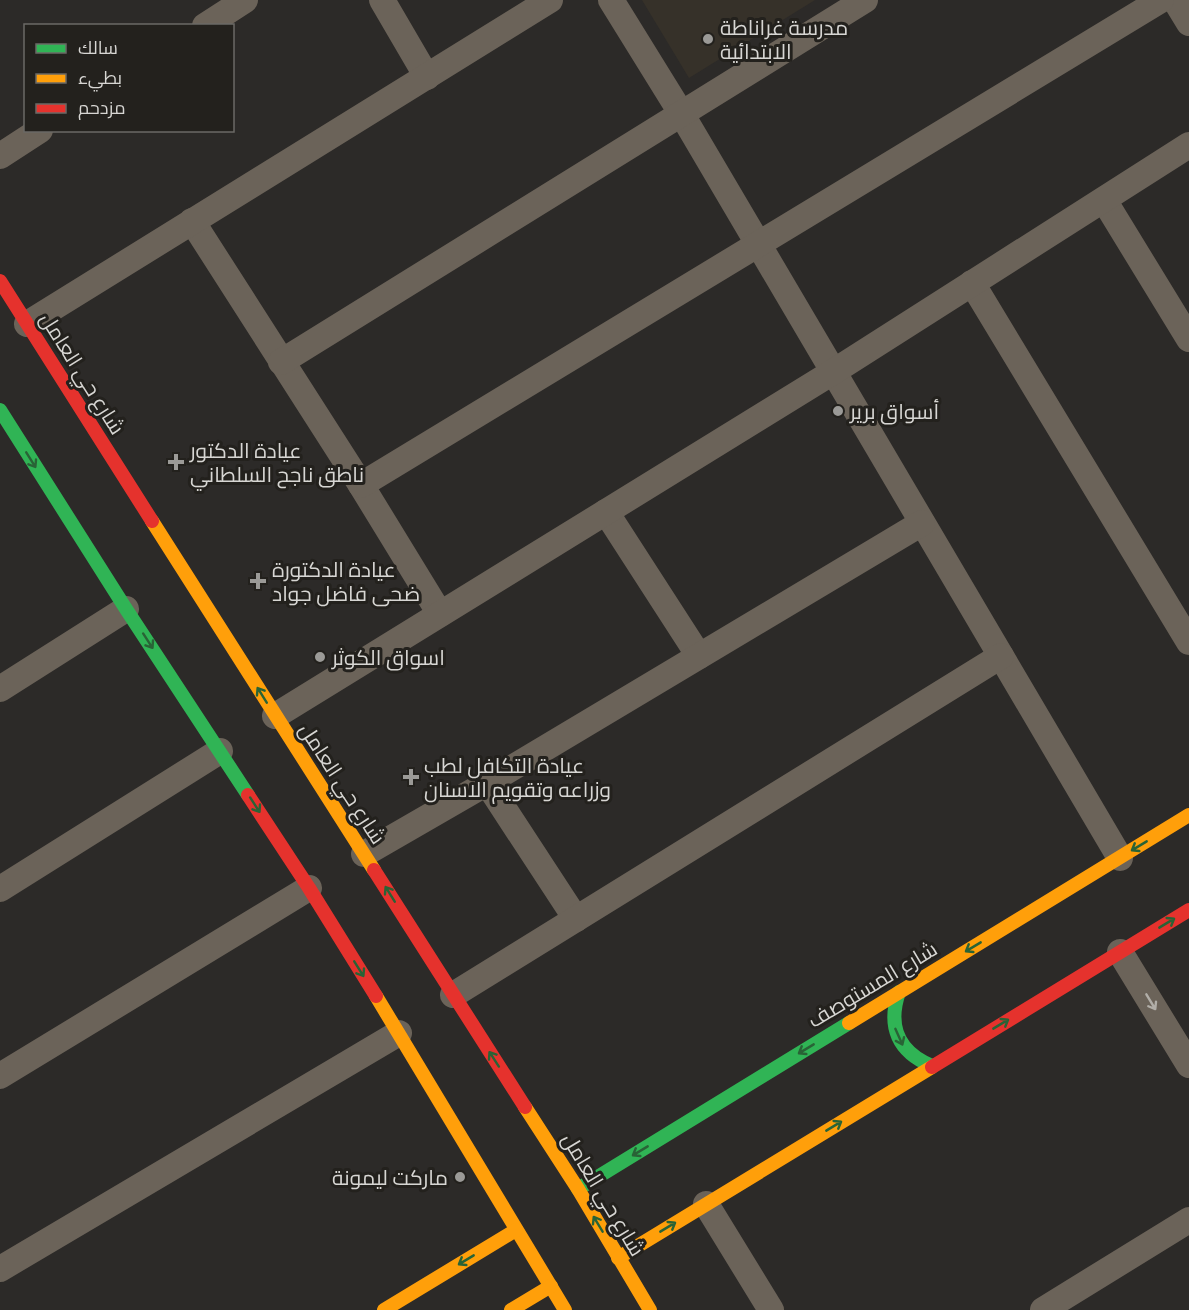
<svg xmlns="http://www.w3.org/2000/svg" width="1189" height="1310" viewBox="0 0 1189 1310" font-family="'Titillium Web',Cairo,sans-serif">
<style>
.built{fill:#363129}
.lines{fill:none;stroke-linecap:round;stroke-linejoin:round}
.street{stroke:#6b6359;stroke-width:26}
.fast{stroke:#30b455;stroke-width:14}
.slow{stroke:#ff9f0a;stroke-width:14}
.jam{stroke:#e5322d;stroke-width:14}
.oneway{stroke:#296336}
.oneway2{stroke:#b1aea8}
.poi-dot{fill:#9b9a97;stroke:#23211d;stroke-width:2}
.labels{text-anchor:middle;dominant-baseline:central;stroke-width:6;stroke-linejoin:round;paint-order:stroke}
.poi-label{font-size:21px;fill:#d7d6d3;stroke:#23211d;text-anchor:start}
.street-label{font-size:21px;fill:#d7d6d3;stroke:#23211d}
</style>
<rect width="100%" height="100%" fill="#2c2a28"/>
<!-- built -->
<polygon class="built" points="642,0 815,0 689,78"/>
<g class="lines">
<!-- street -->
<g class="street">
<polyline points="382,0 427,77"/>
<polyline points="611,0 681,113 1120,858"/>
<polyline points="1175,0 1189,23"/>
<polyline points="205,26 245,0"/>
<polyline points="0,156 40,130"/>
<polyline points="1104,200 1189,339"/>
<polyline points="192,221 361,485 440,614"/>
<polyline points="972,283 1189,642"/>
<polyline points="27,324 550,0"/>
<polyline points="281,362 865,0"/>
<polyline points="361,485 1161,0"/>
<polyline points="606,512 699,656"/>
<polyline points="0,689 126,609"/>
<polyline points="275,716 833,372 1189,145"/>
<polyline points="487,783 576,919"/>
<polyline points="364,854 487,783 922,523"/>
<polyline points="0,889 220,751"/>
<polyline points="1120,952 1189,1065"/>
<polyline points="453,995 1001,656"/>
<polyline points="0,1076 309,888"/>
<polyline points="706,1204 771,1310"/>
<polyline points="0,1269 399,1033"/>
<polyline points="1043,1310 1189,1220"/>
</g>
<!-- fast -->
<g class="fast">
<polyline points="0,410 126,609 248,795"/>
<path d="M899 992C887 1027 898 1052 932 1066"/>
<polyline points="578,1189 849,1023"/>
</g>
<!-- slow -->
<g class="slow">
<polyline points="152,521 374,870"/>
<polyline points="376,996 565,1310"/>
<polyline points="849,1023 1189,815"/>
<polyline points="525,1107 578,1189 650,1310"/>
<polyline points="618,1258 932,1067"/>
<polyline points="384,1310 516,1230"/>
<polyline points="511,1310 551,1286"/>
</g>
<!-- jam -->
<g class="jam">
<polyline points="0,281 152,521"/>
<polyline points="248,795 309,888 376,996"/>
<polyline points="374,870 525,1107"/>
<polyline points="932,1067 1189,910"/>
</g>
</g>
<!-- one-way arrows -->
<defs><path id="oneway-shaft" d="M-6 0H5M1.5-3L5.5 0L1.5 3" fill="none" stroke-width="1.6" stroke-linecap="round" stroke-linejoin="round" transform="scale(1.5)"/></defs>
<g class="oneway">
<use href="#oneway-shaft" transform="translate(31 460) rotate(58)"/>
<use href="#oneway-shaft" transform="translate(148 641) rotate(57)"/>
<use href="#oneway-shaft" transform="translate(262 695) rotate(-122)"/>
<use href="#oneway-shaft" transform="translate(255 805) rotate(57)"/>
<use href="#oneway-shaft" transform="translate(1139 846) rotate(149)"/>
<use href="#oneway-shaft" transform="translate(390 894) rotate(-122)"/>
<use href="#oneway-shaft" transform="translate(1167 923) rotate(-31)"/>
<use href="#oneway-shaft" transform="translate(973 947) rotate(149)"/>
<use href="#oneway-shaft" transform="translate(359 969) rotate(58)"/>
<use href="#oneway-shaft" transform="translate(1001 1024) rotate(-31)"/>
<use href="#oneway-shaft" transform="translate(899 1037) rotate(66)"/>
<use href="#oneway-shaft" transform="translate(806 1049) rotate(149)"/>
<use href="#oneway-shaft" transform="translate(494 1059) rotate(-123)"/>
<use href="#oneway-shaft" transform="translate(834 1126) rotate(-31)"/>
<use href="#oneway-shaft" transform="translate(640 1151) rotate(149)"/>
<use href="#oneway-shaft" transform="translate(598 1224) rotate(-121)"/>
<use href="#oneway-shaft" transform="translate(668 1227) rotate(-31)"/>
<use href="#oneway-shaft" transform="translate(466 1260) rotate(149)"/>
</g>
<use class="oneway2" href="#oneway-shaft" transform="translate(1151 1002) rotate(59)"/>
<!-- markers -->
<g class="poi-dot">
<circle cx="708" cy="39" r="6"/>
<circle cx="838" cy="411" r="6"/>
<path d="M173 453h6v6h6v6h-6v6h-6v-6h-6v-6h6z"/>
<path d="M255 572h6v6h6v6h-6v6h-6v-6h-6v-6h6z"/>
<circle cx="320" cy="657" r="6"/>
<path d="M408 768h6v6h6v6h-6v6h-6v-6h-6v-6h6z"/>
<circle cx="460" cy="1177" r="6"/>
</g>
<g class="labels">
<!-- poi labels -->
<g class="poi-label">
<text x="720" y="27">مدرسة غراناطة<tspan x="720" dy="24">الابتدائية</tspan></text>
<text x="850" y="411">أسواق برير</text>
<text x="190" y="450">عيادة الدكتور<tspan x="190" dy="24">ناطق ناجح السلطاني</tspan></text>
<text x="272" y="569">عيادة الدكتورة<tspan x="272" dy="24">ضحى فاضل جواد</tspan></text>
<text x="332" y="657">اسواق الكوثر</text>
<text x="424" y="765">عيادة التكافل لطب<tspan x="424" dy="24">وزراعه وتقويم الاسنان</tspan></text>
<text x="448" y="1177" text-anchor="end">ماركت ليمونة</text>
</g>
<!-- street labels -->
<g class="street-label">
<text transform="translate(83 373) rotate(58)">شارع حي العامل</text>
<text transform="translate(343 783) rotate(57)">شارع حي العامل</text>
<text transform="translate(872 984) rotate(-31)">شارع المستوصف</text>
<text transform="translate(604 1194) rotate(59)">شارع حي العامل</text>
</g>
</g>
<!-- legend -->
<rect x="24" y="24" width="210" height="108" fill="#23211d" stroke="#6b6966" stroke-width="1.5"/>
<rect x="36" y="44" width="30" height="9" fill="#30b455" stroke="#6b6966" stroke-width="1.5"/>
<text x="78" y="54" font-size="18" fill="#d7d6d3">سالك</text>
<rect x="36" y="74" width="30" height="9" fill="#ff9f0a" stroke="#6b6966" stroke-width="1.5"/>
<text x="78" y="84" font-size="18" fill="#d7d6d3">بطيء</text>
<rect x="36" y="104" width="30" height="9" fill="#e5322d" stroke="#6b6966" stroke-width="1.5"/>
<text x="78" y="114" font-size="18" fill="#d7d6d3">مزدحم</text>
</svg>
